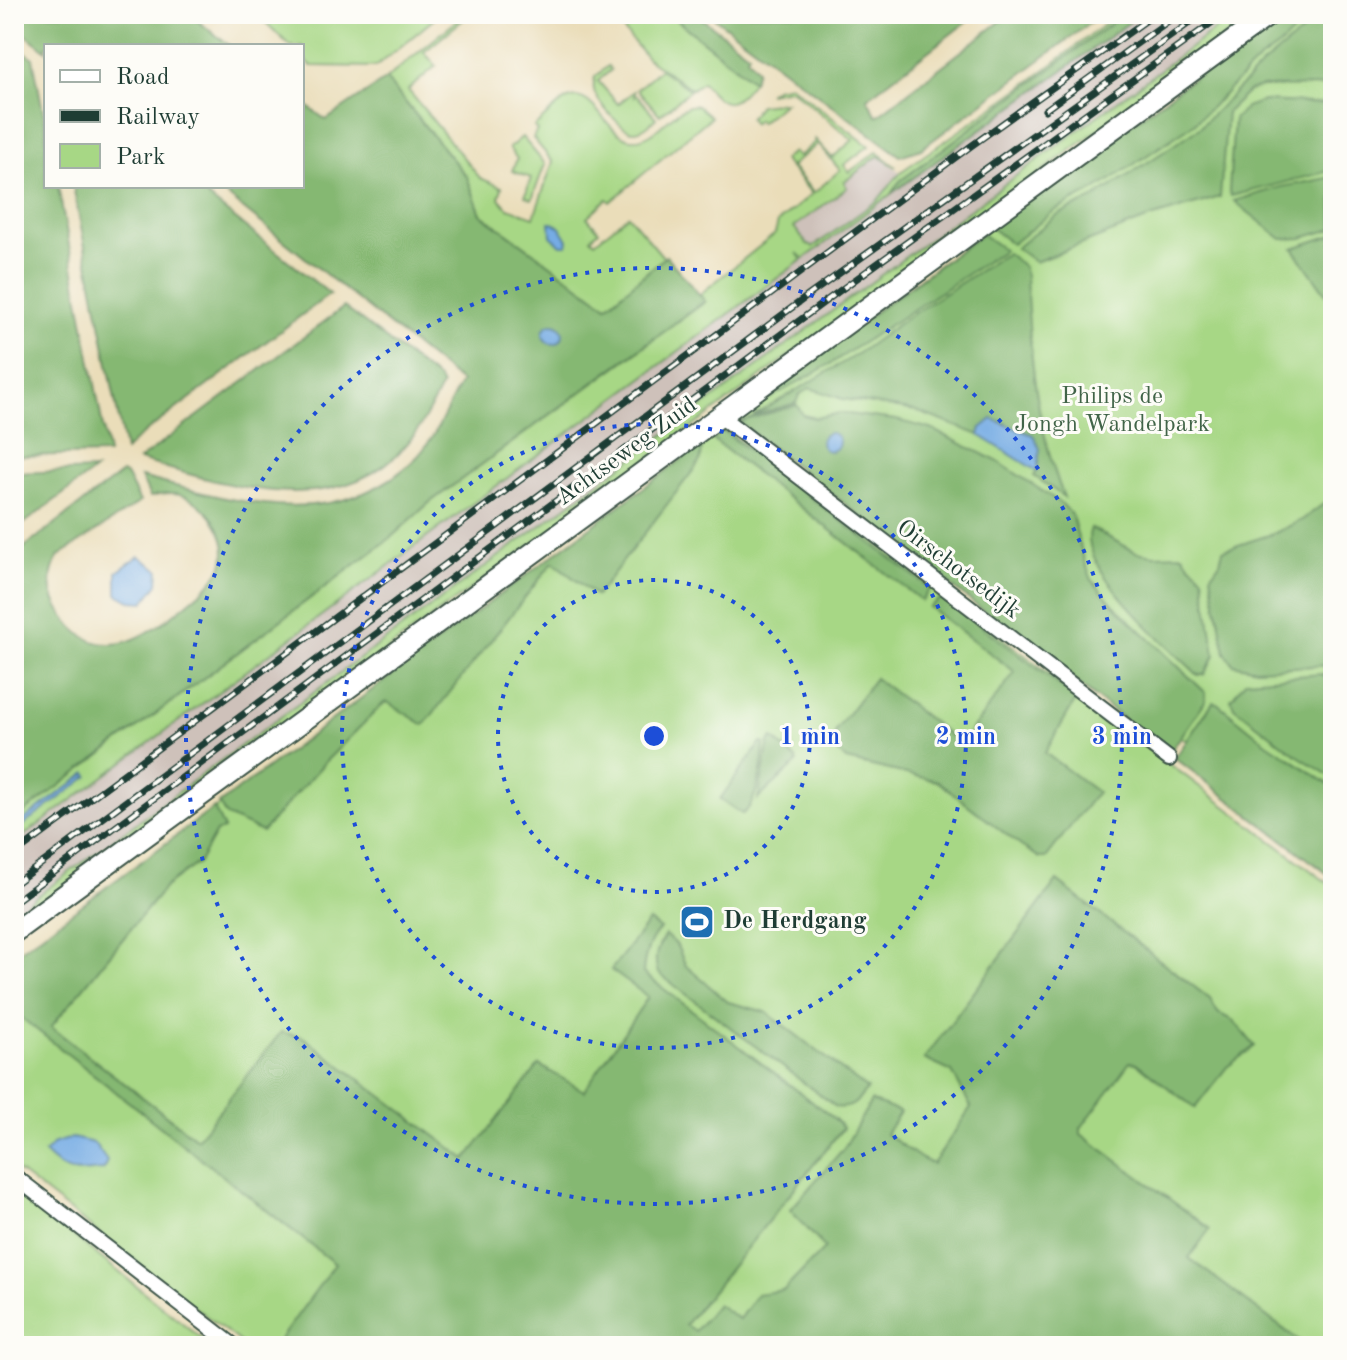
<svg xmlns="http://www.w3.org/2000/svg" width="1347" height="1360" viewBox="0 0 1347 1360" font-family="'Old Standard TT',serif">
<style>
.industrial{fill:#cec1ba}
.green{fill:#a7d785;stroke:#638a5c;stroke-width:2;fill-rule:evenodd}
.forest{fill:#85b872;stroke:#527a53;stroke-width:2}
.water{fill:#76ace4;stroke:#4a748c;stroke-width:2}
.lines{fill:none;stroke-linecap:round;stroke-linejoin:round}
.street-casing{stroke:#3d5548;stroke-width:18}
.secondary-casing{stroke:#3d5548;stroke-width:24}
.street{stroke:#fff;stroke-width:14}
.secondary{stroke:#fff;stroke-width:20}
.rail-casing{stroke:#1f3d34;stroke-width:7}
.rail{stroke:#fdfcf7;stroke-width:4;stroke-dasharray:12;stroke-linecap:butt}
.ring{fill:none;stroke:#1d4ed8;stroke-width:4;stroke-dasharray:4 8}
.labels{text-anchor:middle;dominant-baseline:central;stroke-width:6;stroke-linejoin:round;paint-order:stroke}
.park-label{font-size:24px;fill:#416448;stroke:#fdfcf7}
.street-label{font-size:24px;fill:#1f3d34;stroke:#fdfcf7}
.poi-label{font-size:24px;font-weight:bold;fill:#1f3d34;stroke:#fdfcf7;text-anchor:start}
.centre{fill:#1d4ed8;stroke:#fdfcf7;stroke-width:4}
.ring-label{font-size:24px;text-anchor:middle;font-weight:bold;fill:#1d4ed8;stroke:#fdfcf7;stroke-width:6;stroke-linejoin:round;paint-order:stroke}
</style>
<rect width="100%" height="100%" fill="#fdfcf7"/>
<filter id="ink" filterUnits="userSpaceOnUse"><feTurbulence type="fractalNoise" baseFrequency=".0125" numOctaves="2"/><feDisplacementMap in="SourceGraphic" scale="16" xChannelSelector="R" yChannelSelector="G"/><feConvolveMatrix kernelMatrix="1 2 1 2 8 2 1 2 1" color-interpolation-filters="sRGB"/></filter>
<filter id="wash" filterUnits="userSpaceOnUse"><feTurbulence type="fractalNoise" baseFrequency=".006" numOctaves="4" result="noise"/><feDisplacementMap in="SourceGraphic" scale="32" xChannelSelector="R" yChannelSelector="G"/><feGaussianBlur stdDeviation="1.8" result="paint"/><feColorMatrix in="noise" values="0 0 0 0 0 0 0 0 0 0 0 0 0 0 0 0 0 1.4 0 .05"/><feComposite in="paint" operator="in"/></filter>
<g filter="url(#wash)">
<rect width="100%" height="100%" fill="#eaddb9"/>
<!-- industrial -->
<polygon class="industrial" points="1124,14 1238,14 14,919 14,820 389,539 429,503 794,237 786,225 878,156 906,176"/>
<!-- green -->
<g class="green">
<polygon points="257,14 440,14 376,67 311,66 302,57 302,46 290,46"/>
<path d="M465 14H470L424 52 436 66 408 90 480 178 502 187 499 198 508 208 534 217 553 162 533 138 537 130 534 127C545 118 556 105 568 99 594 87 606 137 632 139 659 141 671 105 697 105L711 117 610 202 607 199 587 217 599 231 591 238 595 242 628 215 664 258 607 307 481 214 467 177 386 79Z"/>
<path d="M636 14H669L753 81C731 109 725 109 702 82L692 89 648 59 621 27Z"/>
<path d="M1118 14H1124L900 181 891 194 804 259 797 253 802 260 14 843V820L389 539 429 503 705 302 699 295 775 234 778 222 812 194 783 160 793 152 798 157 815 142 814 138 832 158 853 140 791 89 768 93 775 88 790 85 869 146 844 165 849 172 877 152 896 167 878 156 844 182 847 188 794 227 807 244 813 247 878 200 902 171 1021 88ZM818 144 840 170 814 193 791 166Z"/>
<polygon points="1236,14 1257,14 14,923 14,913"/>
<polygon points="1281,14 1333,14 1333,851 777,434 760,430 739,417 752,406 750,403"/>
<path d="M608 66 611 70 598 81 618 104 634 91V97L637 95 656 118C650 124 643 131 634 131 622 131 596 101 594 90 593 86 594 81 595 77Z"/>
<polygon points="660,69 690,90 660,115 637,89"/>
<polygon points="785,102 760,123 757,120 753,124 749,119 759,105"/>
<polygon points="522,137 545,164 532,199 525,196 531,178 512,171 517,159 509,148"/>
<polygon points="727,431 1333,887 1333,1346 382,1346 318,1289 275,1346 245,1346 14,1168 14,957 702,449 702,444 711,438 714,440"/>
<polygon points="14,1188 211,1346 14,1346"/>
</g>
<!-- forest -->
<g class="forest">
<polygon points="14,14 189,14 230,46 46,46 46,51 14,25"/>
<polygon points="669,14 696,14 749,54 747,57 757,70 753,81"/>
<polygon points="709,14 977,14 867,98 877,116 1010,14 1102,14 921,149 900,156"/>
<polygon points="1124,14 1141,14 891,194 900,181"/>
<polygon points="1281,14 1313,14 1279,46 1258,61 1194,124 1097,189 1054,211 1012,244 990,227"/>
<polygon points="1324,14 1333,14 1333,86 1261,87 1249,91 1227,112 1220,197 1147,219 1035,262 1016,248 1057,215 1094,198 1199,128 1262,65"/>
<polygon points="14,43 33,58 46,127 46,186 58,186 108,454 14,456"/>
<path d="M386 79 467 177 481 214 607 306 666 256 705 301 429 503 389 539 14 820V555L122 473 127 476 140 502 59 556C46 577 50 598 65 618 102 668 149 636 185 605 200 593 219 579 224 559 228 541 217 522 205 510 188 493 172 491 150 497L141 477C232 501 341 536 418 456 437 435 448 406 461 382L215 186H302V102L326 120Z"/>
<polygon points="1263,101 1333,104 1333,170 1231,196 1229,191 1234,119 1246,107"/>
<polygon points="1333,177 1333,229 1302,238 1282,239 1234,201 1281,187"/>
<polygon points="73,186 194,186 330,294 136,439 125,451"/>
<polygon points="982,234 1004,250 832,363 742,414 752,406 750,403"/>
<polygon points="1333,235 1333,304 1293,248"/>
<path d="M1007 253 1023 266 1026 276C1030 354 1035 424 1064 497L1034 476 1037 471 1023 431 1014 430 1002 421 981 428 979 435 916 411 843 399 810 388 799 395 796 403 753 416 854 356 908 317Z"/>
<path d="M344 307 439 380 442 386C431 406 422 427 407 444 338 525 224 484 139 460Z"/>
<polygon points="797,405 803,415 815,418 840,413 896,420 931,429 997,461 1062,504 1072,515 1084,560 1092,580 1113,604 1206,693 1206,700 1169,754 739,422"/>
<polygon points="723,431 930,588 922,601 711,438"/>
<polygon points="702,444 701,459 696,467 596,596 553,562 424,725 387,702 384,703 327,760 262,832 226,816 219,804"/>
<polygon points="95,470 14,531 14,473"/>
<polygon points="1330,499 1333,499 1333,665 1256,669 1233,664 1225,652 1211,575 1220,562 1223,550 1275,533 1302,520"/>
<path d="M1091 528 1136 552 1154 555 1183 554C1188 566 1196 567 1203 577L1215 655 1204 675H1198C1172 649 1074 565 1091 528Z"/>
<path d="M942 597 1077 698 1045 753 1097 792 1046 858H1040L1021 846 937 781 846 760C835 750 831 744 836 730L875 678 961 744 1015 672 929 607Z"/>
<polygon points="1322,674 1333,680 1333,778 1295,754 1234,707 1231,699 1246,680"/>
<polygon points="1213,702 1217,703 1267,743 1333,787 1333,878 1175,758"/>
<polygon points="773,738 796,759 797,763 758,799 769,742"/>
<path d="M761 743H764C764 759 757 807 742 814L720 799Z"/>
<path d="M214 808 224 829 216 832 199 862 165 887 51 1027 197 1139 281 1032 303 1037 466 1159 539 1065 584 1091 648 997 611 970 649 921 660 929C648 942 644 956 643 973L836 1120 843 1128 685 1325 695 1331 717 1304 739 1319 757 1294 784 1290 825 1248 790 1210 844 1148 871 1101 900 1112 886 1134 922 1159 933 1164 971 1107 952 1072 924 1059 1057 881 1210 999 1218 1013 1234 1021 1255 1046 1227 1067 1195 1108 1136 1063 1130 1062 1081 1128V1134L1210 1229 1189 1258 1306 1346H275L335 1264 14 1012V955Z"/>
<path d="M665 935 676 944 686 966 728 1002 766 1012 867 1089C858 1101 852 1110 836 1107L658 973C653 958 657 948 665 935Z"/>
</g>
<!-- water -->
<g class="water">
<path d="M550 222C560 225 563 231 568 240L567 245H561L551 236Z"/>
<circle cx="553" cy="334" r="10"/>
<polygon points="992,419 1033,435 1040,449 1037,471 979,435 981,428"/>
<circle cx="830" cy="442" r="9"/>
<polygon points="139,556 159,570 158,584 144,602 130,601 117,594 117,572"/>
<polygon points="87,773 89,776 14,832 14,827"/>
<path d="M72 1138 94 1143 107 1161 103 1170C74 1173 65 1175 44 1153L55 1143Z"/>
</g>
</g>
<g filter="url(#ink)">
<g class="lines">
<!-- street casing -->
<g class="street-casing">
<g id="street">
<polyline points="720,416 1169,759"/>
<polyline points="14,1176 234,1346"/>
</g>
</g>
<!-- secondary casing -->
<g class="secondary-casing">
<polyline id="secondary" points="14,932 1270,14"/>
</g>
<!-- street -->
<use href="#street" class="street"/>
<!-- secondary -->
<use href="#secondary" class="secondary"/>
<!-- rail casing -->
<g class="rail-casing">
<g id="rail">
<polyline points="1045,110 1178,14"/>
<polyline points="14,855 971,146 1155,14"/>
<polyline points="14,884 809,295 1202,14"/>
<polyline points="14,902 842,289 1224,14"/>
</g>
</g>
<!-- rail -->
<use href="#rail" class="rail"/>
</g>
</g>
<!-- distance rings -->
<g class="ring">
<circle cx="654" cy="736" r="156"/>
<circle cx="654" cy="736" r="312"/>
<circle cx="654" cy="736" r="468"/>
</g>
<!-- icons -->
<defs>
<g id="stadium-square" transform="scale(1.8)"><rect x="-9" y="-9" width="18" height="18" rx="4" fill="#1f6fb2" stroke="#fdfcf7"/><path d="M0-5a6.5 5 0 1 0 0 10a6.5 5 0 1 0 0-10ZM-3.5-1.8h7v3.6h-7Z" fill="#fff"/></g>
</defs>
<g fill-rule="evenodd">
<use href="#stadium-square" x="697" y="922"/>
</g>
<g class="labels">
<!-- park labels -->
<g class="park-label">
<text x="1112" y="397">Philips de<tspan x="1112" dy="28">Jongh Wandelpark</tspan></text>
</g>
<!-- street labels -->
<g class="street-label">
<text transform="translate(627 452) rotate(-36)">Achtseweg Zuid</text>
<text transform="translate(958 570) rotate(37)">Oirschotsedijk</text>
</g>
<!-- poi labels -->
<g class="poi-label">
<text x="723" y="922">De Herdgang</text>
</g>
</g>
<circle cx="654" cy="736" r="12" class="centre"/>
<g class="ring-label">
<text x="810" y="744">1 min</text>
<text x="966" y="744">2 min</text>
<text x="1122" y="744">3 min</text>
</g>
<!-- margin -->
<rect width="1347" height="1360" fill="none" stroke="#fdfcf7" stroke-width="48"/>
<!-- legend -->
<rect x="44" y="44" width="260" height="144" fill="#fdfcf7" stroke="#a4b0a9" stroke-width="2"/>
<rect x="60" y="70" width="40" height="12" fill="#ffffff" stroke="#a4b0a9" stroke-width="2"/>
<text x="116" y="84" font-size="24" fill="#1f3d34">Road</text>
<rect x="60" y="110" width="40" height="12" fill="#1f3d34" stroke="#a4b0a9" stroke-width="2"/>
<text x="116" y="124" font-size="24" fill="#1f3d34">Railway</text>
<rect x="60" y="144" width="40" height="24" fill="#a7d785" stroke="#a4b0a9" stroke-width="2"/>
<text x="116" y="164" font-size="24" fill="#1f3d34">Park</text>
</svg>
